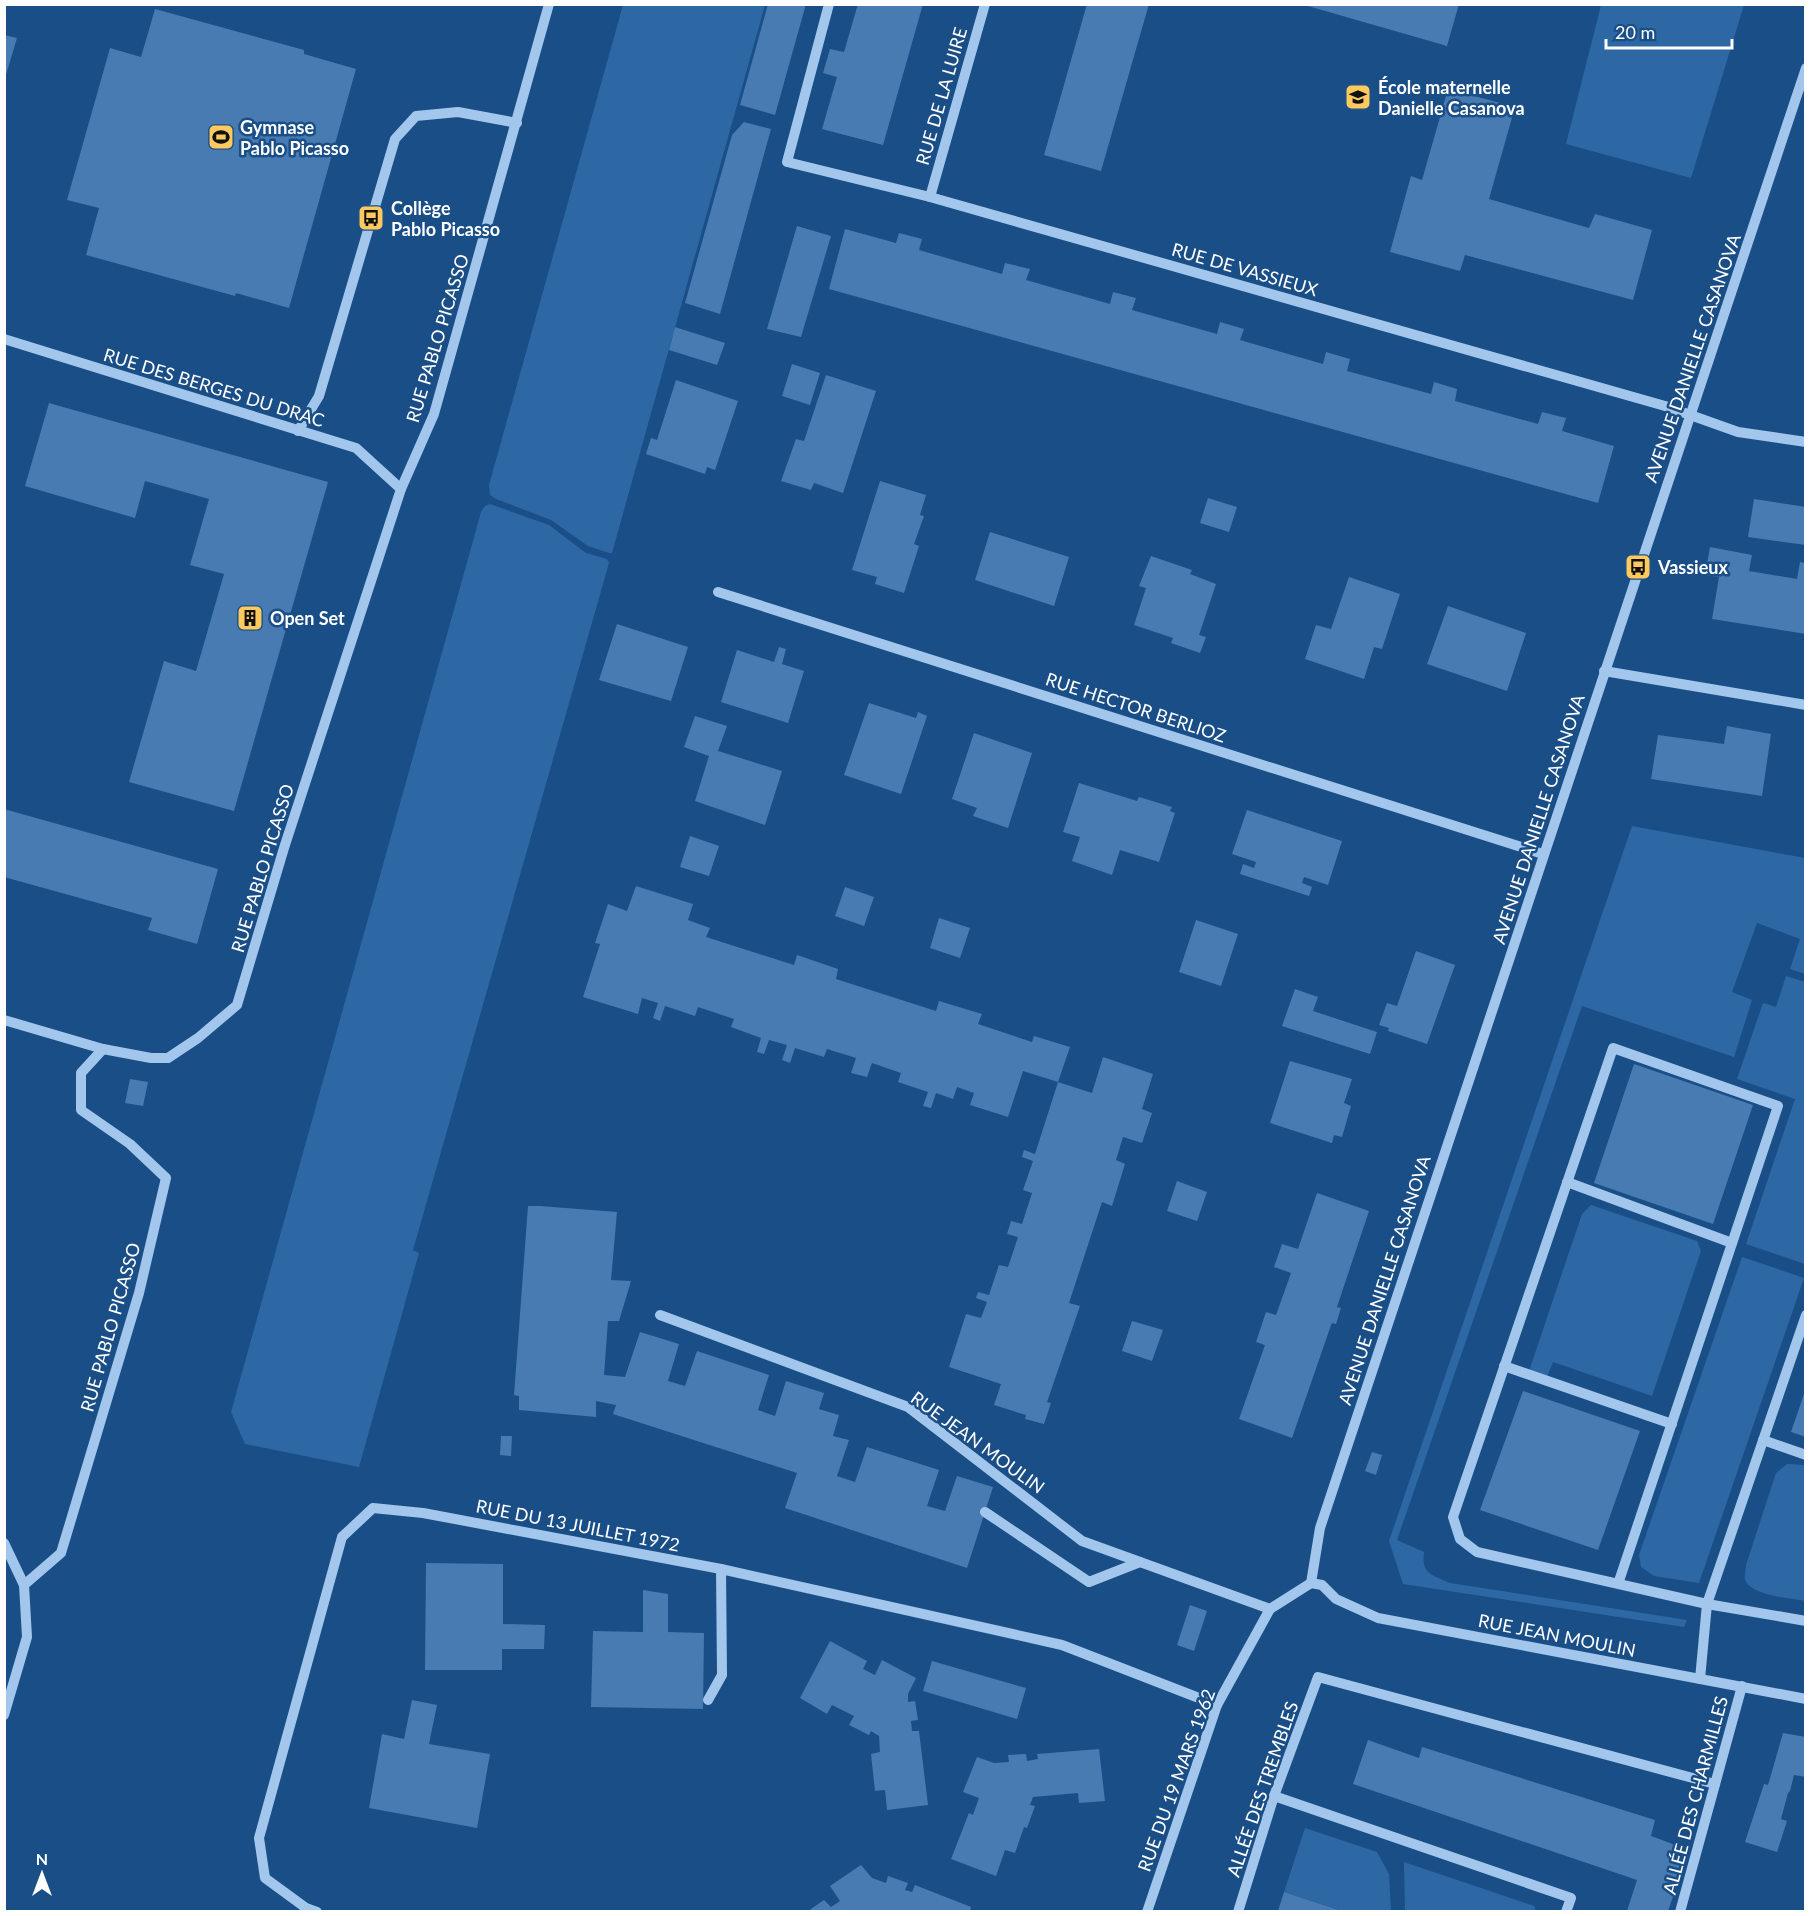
<svg xmlns="http://www.w3.org/2000/svg" width="1810" height="1916" viewBox="0 0 1810 1916" font-family="Lato,sans-serif">
<style>
.green{fill:#2d68a5}
.building{fill:#477bb2}
.lines{fill:none;stroke-linecap:round;stroke-linejoin:round}
.minor{stroke:#a2c6ec;stroke-width:10}
.labels{text-anchor:middle;dominant-baseline:central;stroke-width:5;stroke-linejoin:round;paint-order:stroke}
.poi-label{font-size:18px;font-weight:bold;fill:#fff;stroke:#1a4e87;text-anchor:start}
.street-label{font-size:18px;fill:#fff;stroke:#1a4e87}
</style>
<rect width="100%" height="100%" fill="#1a4e87"/>
<!-- green -->
<g class="green">
<polygon points="623,5 765,5 612,553 609,553 588,546 551,520 496,499 490,495 489,485"/>
<polygon points="1601,5 1744,5 1691,178 1566,144"/>
<polygon points="490,504 549,525 586,553 607,559 609,563 413,1250 419,1253 359,1467 245,1444 231,1412 481,512 485,506"/>
<path d="M1632 826 1805 858V974L1790 969 1800 939 1757 923 1732 992 1752 1000 1734 1057 1582 1006 1397 1540 1424 1552C1421 1574 1432 1575 1450 1583L1687 1620 1684 1627 1403 1584 1389 1541Z"/>
<polygon points="1786,976 1805,982 1805,1264 1746,1244 1795,1099 1737,1079 1763,1003 1776,1007"/>
<polygon points="1591,1205 1697,1241 1701,1251 1652,1396 1553,1362 1547,1377 1529,1371 1582,1214"/>
<polygon points="1742,1257 1804,1278 1699,1583 1654,1576 1641,1567 1639,1555"/>
<path d="M1787 1464 1805 1465V1601C1791 1598 1750 1596 1745 1579 1744 1575 1746 1569 1746 1565L1776 1473Z"/>
<polygon points="1305,1828 1377,1852 1389,1874 1391,1911 1343,1911 1284,1892"/>
<polygon points="1404,1862 1534,1906 1536,1911 1405,1911"/>
</g>
<!-- building -->
<g class="building">
<polygon points="768,4 806,4 775,115 740,105"/>
<polygon points="858,4 923,4 883,145 822,129 837,77 823,73 830,49 844,52"/>
<polygon points="1087,4 1149,4 1101,171 1044,155"/>
<polygon points="1301,4 1459,4 1447,46"/>
<polygon points="155,9 304,50 304,54 356,69 289,308 236,293 235,296 86,255 99,208 67,200 110,48 141,57"/>
<polygon points="4,35 17,38 5,78 4,78"/>
<polygon points="1448,89 1515,107 1489,199 1589,228 1595,214 1652,230 1633,300 1465,255 1460,271 1390,252 1411,176 1422,180"/>
<polygon points="744,122 771,129 720,314 685,303 732,135"/>
<polygon points="797,226 831,236 801,337 767,329"/>
<polygon points="845,229 896,243 899,233 922,239 919,250 1002,274 1005,263 1030,269 1026,280 1110,304 1113,292 1136,298 1132,310 1217,334 1220,322 1244,329 1240,340 1323,364 1326,352 1350,359 1347,371 1431,394 1434,382 1457,389 1455,401 1538,424 1542,412 1566,418 1562,431 1614,446 1598,503 829,289"/>
<polygon points="675,327 725,343 717,365 669,350"/>
<polygon points="792,364 820,373 810,405 782,396"/>
<polygon points="826,375 876,391 843,493 814,483 811,490 781,481 796,439 804,441"/>
<polygon points="676,380 738,401 715,470 707,467 705,474 646,454 651,438 657,440"/>
<polygon points="49,403 328,482 234,811 129,782 164,661 196,671 224,574 190,565 209,499 145,481 135,518 25,486"/>
<polygon points="880,481 926,495 920,515 924,516 914,544 919,546 904,593 875,584 877,577 852,570"/>
<polygon points="1208,498 1237,507 1229,532 1200,523"/>
<polygon points="1754,499 1806,507 1806,545 1748,537"/>
<polygon points="990,532 1069,557 1054,606 975,580"/>
<polygon points="1710,547 1752,555 1749,571 1797,579 1800,562 1806,563 1806,634 1712,619 1719,577 1705,575"/>
<polygon points="1151,556 1192,570 1190,574 1216,584 1199,635 1206,637 1200,653 1171,643 1173,638 1134,625 1146,588 1139,586"/>
<polygon points="1349,577 1400,594 1382,649 1374,647 1364,679 1305,659 1316,625 1331,629"/>
<polygon points="1448,606 1526,633 1507,691 1427,664"/>
<polygon points="617,624 688,647 671,701 599,680"/>
<polygon points="779,647 786,649 782,664 804,671 788,723 721,702 737,650 774,662"/>
<polygon points="869,703 916,718 918,712 927,716 901,794 844,775"/>
<polygon points="695,716 727,726 718,751 782,771 765,825 695,801 709,756 684,747"/>
<polygon points="1727,726 1771,734 1762,796 1651,779 1658,735 1724,744"/>
<polygon points="974,733 1032,753 1008,828 973,816 977,808 952,799"/>
<polygon points="1079,783 1137,801 1139,797 1172,807 1170,811 1175,813 1159,862 1120,850 1112,875 1072,861 1080,837 1063,832"/>
<polygon points="4,809 218,869 197,944 148,930 152,918 4,877"/>
<polygon points="1247,810 1342,841 1328,885 1304,877 1302,883 1312,887 1309,896 1240,874 1243,864 1254,868 1256,862 1232,854"/>
<polygon points="690,836 719,846 709,876 680,867"/>
<polygon points="636,886 693,904 688,920 710,928 706,937 794,965 797,955 838,969 836,979 936,1011 939,1001 982,1014 978,1024 1032,1042 1034,1036 1070,1047 1058,1082 1023,1071 1008,1117 970,1105 974,1093 957,1087 953,1099 936,1093 931,1108 923,1106 928,1092 898,1082 901,1073 872,1063 867,1077 851,1073 856,1058 827,1049 824,1057 795,1048 790,1063 782,1060 787,1045 769,1040 764,1054 757,1052 761,1038 731,1027 734,1019 698,1007 695,1016 665,1006 660,1021 653,1018 658,1003 642,998 638,1014 583,997 600,944 595,943 608,904 627,911"/>
<polygon points="845,887 874,897 864,926 835,916"/>
<polygon points="939,918 970,928 960,958 930,948"/>
<polygon points="1196,920 1238,934 1221,986 1179,972"/>
<polygon points="1416,951 1455,965 1427,1044 1388,1031 1389,1028 1379,1025 1387,1003 1397,1006"/>
<polygon points="1295,989 1318,997 1313,1011 1377,1032 1370,1054 1282,1026"/>
<polygon points="1103,1057 1153,1074 1142,1109 1152,1113 1142,1143 1123,1137 1116,1160 1125,1164 1112,1206 1102,1202 1069,1303 1080,1306 1047,1402 1051,1403 1044,1424 1025,1419 1026,1415 994,1405 1001,1384 949,1367 966,1314 981,1318 987,1302 976,1298 978,1292 989,1295 999,1265 1008,1267 1018,1237 1007,1234 1011,1221 1022,1224 1032,1193 1023,1190 1033,1161 1022,1157 1024,1150 1035,1154 1058,1082 1092,1093"/>
<polygon points="1290,1061 1352,1079 1344,1103 1351,1106 1342,1137 1334,1135 1332,1143 1270,1123"/>
<polygon points="1634,1064 1753,1105 1713,1224 1594,1183"/>
<polygon points="130,1079 148,1082 143,1106 125,1103"/>
<polygon points="1177,1181 1207,1192 1197,1221 1167,1211"/>
<polygon points="1317,1193 1369,1211 1337,1307 1341,1308 1336,1324 1332,1323 1330,1328 1292,1438 1239,1419 1265,1345 1256,1342 1266,1312 1276,1315 1291,1273 1274,1267 1282,1244 1298,1249"/>
<polygon points="528,1206 540,1206 617,1212 611,1280 631,1281 619,1321 608,1321 604,1375 625,1377 640,1332 679,1344 668,1381 685,1386 697,1351 769,1375 758,1410 775,1416 786,1381 824,1393 819,1409 839,1415 833,1436 849,1440 837,1476 855,1482 867,1447 939,1470 927,1506 945,1511 957,1476 993,1487 967,1568 785,1508 797,1473 613,1414 616,1405 596,1401 596,1417 519,1410 519,1396 514,1395"/>
<polygon points="1132,1321 1163,1330 1152,1361 1122,1351"/>
<polygon points="1523,1391 1640,1431 1598,1550 1480,1510"/>
<polygon points="1805,1391 1806,1391 1806,1437 1791,1432"/>
<polygon points="501,1436 512,1436 511,1456 500,1455"/>
<polygon points="1372,1452 1382,1455 1376,1475 1365,1471"/>
<polygon points="426,1563 503,1564 503,1624 545,1625 544,1649 502,1649 502,1670 425,1670"/>
<polygon points="643,1590 668,1594 668,1632 704,1633 703,1709 591,1707 593,1631 643,1632"/>
<polygon points="1190,1605 1207,1611 1194,1651 1177,1645"/>
<polygon points="830,1641 867,1661 863,1669 875,1675 882,1660 916,1678 908,1694 908,1702 915,1701 918,1720 911,1721 912,1731 919,1731 928,1805 887,1810 885,1790 875,1791 871,1754 880,1752 879,1736 871,1731 869,1735 849,1725 854,1716 832,1705 827,1714 800,1698"/>
<polygon points="932,1661 1026,1688 1017,1719 923,1691"/>
<polygon points="412,1700 437,1705 429,1744 490,1754 477,1828 369,1808 382,1734 404,1739"/>
<polygon points="1783,1733 1806,1737 1806,1777 1794,1775 1790,1791 1788,1793 1781,1819 1787,1821 1777,1852 1745,1842 1764,1784 1768,1785"/>
<polygon points="1368,1740 1419,1758 1422,1747 1655,1820 1651,1836 1689,1850 1668,1911 1627,1911 1637,1880 1353,1784"/>
<polygon points="1099,1749 1105,1801 1079,1803 1078,1793 1033,1797 1030,1805 1035,1806 1027,1828 1024,1827 1015,1853 1005,1850 996,1876 951,1859 969,1813 973,1815 979,1798 963,1792 977,1757 994,1763 1009,1762 1008,1755 1026,1754 1027,1761 1038,1759 1037,1754"/>
<polygon points="861,1865 872,1878 886,1883 888,1876 908,1883 905,1890 912,1892 915,1885 971,1907 970,1911 808,1911 824,1900 831,1907 840,1901 830,1886"/>
<polygon points="1284,1892 1342,1911 1278,1911"/>
</g>
<g class="lines">
<!-- minor -->
<g class="minor">
<polyline points="829,4 787,162 930,197 1665,406 1738,432 1806,442"/>
<polyline points="930,197 985,4"/>
<polyline points="4,339 356,448 401,489"/>
<polyline points="298,431 319,396 395,139 416,116 458,112 517,123"/>
<polyline points="718,592 1543,854"/>
<polyline points="1604,671 1806,705"/>
<polyline points="4,1020 103,1049"/>
<polyline points="1567,1182 1732,1243"/>
<polyline points="660,1315 908,1407 1082,1541 1270,1609"/>
<polyline points="1504,1366 1672,1424"/>
<polyline points="1763,1440 1806,1455"/>
<polyline points="985,1512 1089,1582 1140,1562"/>
<polyline points="4,1543 24,1585 27,1637 4,1715"/>
<polyline points="1311,1583 1320,1528 1806,68"/>
<polyline points="1311,1583 1322,1585 1336,1599 1378,1618 1806,1699"/>
<polyline points="1618,1584 1778,1106 1613,1048 1453,1517 1460,1539 1477,1552 1707,1604 1806,1315"/>
<polyline points="24,1585 61,1553 139,1293 166,1178 130,1144 81,1110 81,1073 103,1049 151,1058 168,1058 198,1038 237,1005 284,848 401,489 434,414 549,4"/>
<polyline points="1700,1679 1707,1604 1806,1621"/>
<polyline points="708,1700 722,1675 721,1569"/>
<polyline points="1274,1796 1571,1898 1566,1912"/>
<polyline points="317,1912 306,1908 265,1878 259,1838 342,1537 373,1508 423,1513 721,1569 1062,1645 1217,1705"/>
<polyline points="1147,1912 1217,1705 1270,1609 1311,1583"/>
<polyline points="1238,1912 1274,1796 1318,1677 1715,1784"/>
<polyline points="1680,1912 1742,1686"/>
</g>
</g>
<!-- icons -->
<defs>
<g id="school-square" transform="scale(1.35)"><rect x="-9" y="-9" width="18" height="18" rx="4" fill="#feca5e" stroke="#1a4e87"/><path d="M0-5L7-2L0 1L-7-2ZM-4 1L0 2.5L4 1V4Q0 6-4 4Z" fill="#111"/></g>
<g id="stadium-square" transform="scale(1.35)"><rect x="-9" y="-9" width="18" height="18" rx="4" fill="#feca5e" stroke="#1a4e87"/><path d="M0-5a6.5 5 0 1 0 0 10a6.5 5 0 1 0 0-10ZM-3.5-1.8h7v3.6h-7Z" fill="#111"/></g>
<g id="bus-square" transform="scale(1.35)"><rect x="-9" y="-9" width="18" height="18" rx="4" fill="#feca5e" stroke="#1a4e87"/><path d="M-5-6H5V4H4V6H2V4H-2V6H-4V4H-5ZM-3.5-4V0h7V-4ZM-3.5 1.2v1.5H-2V1.2ZM2 1.2v1.5H3.5V1.2Z" fill="#111"/></g>
<g id="building-square" transform="scale(1.35)"><rect x="-9" y="-9" width="18" height="18" rx="4" fill="#feca5e" stroke="#1a4e87"/><path d="M-4-6H4V6H1V3H-1V6H-4ZM-2.5-4.3h1.7v1.8h-1.7ZM.8-4.3h1.7v1.8H.8ZM-2.5-1h1.7V.8h-1.7ZM.8-1h1.7V.8H.8Z" fill="#111"/></g>
</defs>
<g fill-rule="evenodd">
<use href="#school-square" x="1358" y="97"/>
<use href="#stadium-square" x="221" y="137"/>
<use href="#bus-square" x="371" y="218"/>
<use href="#bus-square" x="1638" y="567"/>
<use href="#building-square" x="250" y="618"/>
</g>
<g class="labels">
<!-- poi labels -->
<g class="poi-label">
<text x="1378" y="87">École maternelle<tspan x="1378" dy="21">Danielle Casanova</tspan></text>
<text x="240" y="127">Gymnase<tspan x="240" dy="21">Pablo Picasso</tspan></text>
<text x="391" y="208">Collège<tspan x="391" dy="21">Pablo Picasso</tspan></text>
<text x="1658" y="567">Vassieux</text>
<text x="270" y="618">Open Set</text>
</g>
<!-- street labels -->
<g class="street-label">
<text transform="translate(941 96) rotate(-74)">RUE DE LA LUIRE</text>
<text transform="translate(1245 269) rotate(16)">RUE DE VASSIEUX</text>
<text transform="translate(437 338) rotate(-73)">RUE PABLO PICASSO</text>
<text transform="translate(1692 358) rotate(-71)">AVENUE DANIELLE CASANOVA</text>
<text transform="translate(214 387) rotate(17)">RUE DES BERGES DU DRAC</text>
<text transform="translate(1136 707) rotate(18)">RUE HECTOR BERLIOZ</text>
<text transform="translate(1538 819) rotate(-72)">AVENUE DANIELLE CASANOVA</text>
<text transform="translate(262 868) rotate(-73)">RUE PABLO PICASSO</text>
<text transform="translate(1384 1280) rotate(-72)">AVENUE DANIELLE CASANOVA</text>
<text transform="translate(110 1327) rotate(-74)">RUE PABLO PICASSO</text>
<text transform="translate(978 1442) rotate(36)">RUE JEAN MOULIN</text>
<text transform="translate(578 1525) rotate(11)">RUE DU 13 JUILLET 1972</text>
<text transform="translate(1557 1635) rotate(11)">RUE JEAN MOULIN</text>
<text transform="translate(1176 1780) rotate(-70)">RUE DU 19 MARS 1962</text>
<text transform="translate(1262 1789) rotate(-71)">ALLÉE DES TREMBLES</text>
<text transform="translate(1695 1795) rotate(-75)">ALLÉE DES CHARMILLES</text>
</g>
</g>
<!-- border -->
<rect width="1810" height="1916" fill="none" stroke="#ffffff" stroke-width="12"/>
<!-- north arrow -->
<g transform="translate(42 1874)" stroke="#1a4e87" stroke-width="4.5" paint-order="stroke">
<path d="M0-4.5L10 22L0 15L-10 22Z" fill="#ffffff"/>
<text y="-9" font-size="16" font-weight="bold" text-anchor="middle" fill="#ffffff">N</text>
</g>
<!-- scale -->
<path d="M1606 39v9h126v-9" fill="none" stroke="#ffffff" stroke-width="3"/>
<text x="1615" y="39" font-size="18" fill="#ffffff" stroke="#1a4e87" stroke-width="4.5" paint-order="stroke">20 m</text>
</svg>
